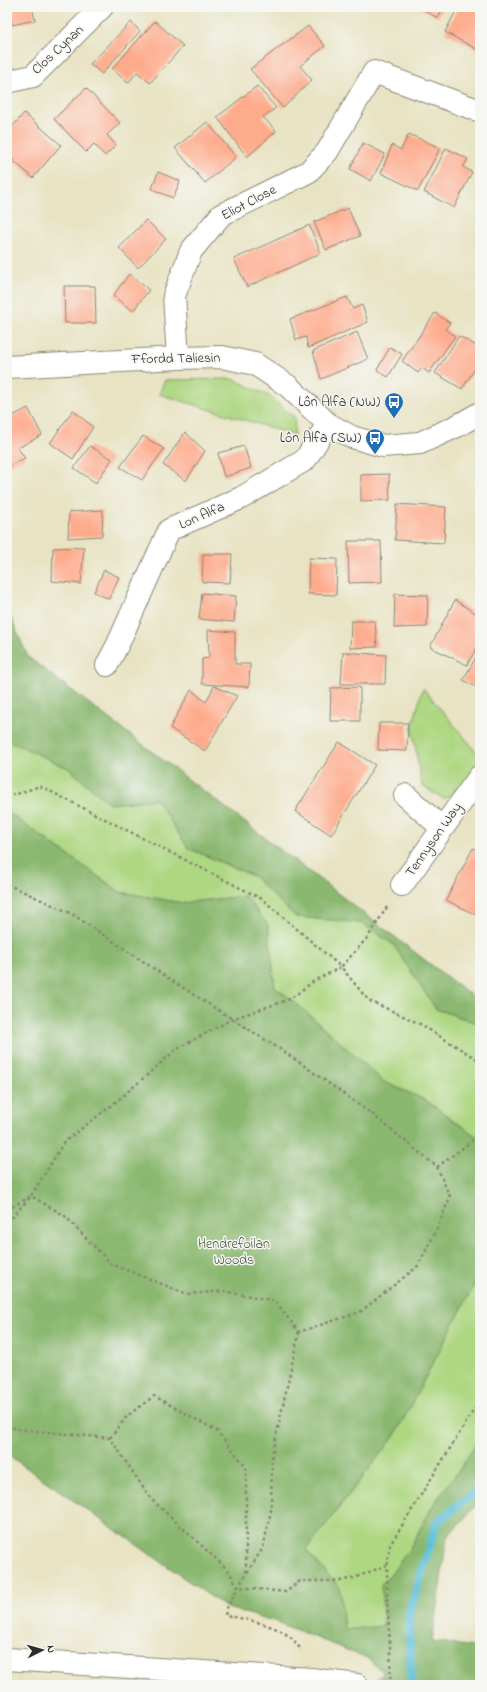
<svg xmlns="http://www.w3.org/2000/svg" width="487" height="1692" viewBox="0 0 487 1692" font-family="'Indie Flower',sans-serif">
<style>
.green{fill:#aed782;stroke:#6c8156}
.forest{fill:#8ab870;stroke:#5a724e}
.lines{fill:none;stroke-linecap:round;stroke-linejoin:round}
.stream{stroke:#56bdd4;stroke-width:9}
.building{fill:#feab8c}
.minor-casing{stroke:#8a8777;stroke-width:24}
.path{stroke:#8a8777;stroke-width:2.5;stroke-dasharray:3 3;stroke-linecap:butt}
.minor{stroke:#fff;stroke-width:22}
.labels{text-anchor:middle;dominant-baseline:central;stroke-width:3;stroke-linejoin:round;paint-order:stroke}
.street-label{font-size:14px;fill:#2b2b2b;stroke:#f6f6f2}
.poi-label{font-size:14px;fill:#2b2b2b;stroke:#f6f6f2;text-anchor:end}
.park-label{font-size:14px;fill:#4c5641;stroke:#f6f6f2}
</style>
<rect width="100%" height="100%" fill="#f6f6f2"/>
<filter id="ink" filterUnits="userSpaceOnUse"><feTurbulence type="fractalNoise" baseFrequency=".025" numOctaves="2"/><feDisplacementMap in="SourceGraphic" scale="8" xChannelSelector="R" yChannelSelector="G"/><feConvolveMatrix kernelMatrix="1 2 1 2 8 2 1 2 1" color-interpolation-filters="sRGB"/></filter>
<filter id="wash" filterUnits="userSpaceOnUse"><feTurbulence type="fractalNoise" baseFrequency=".012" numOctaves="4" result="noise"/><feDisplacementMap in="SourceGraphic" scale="16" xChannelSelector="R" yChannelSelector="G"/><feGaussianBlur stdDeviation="0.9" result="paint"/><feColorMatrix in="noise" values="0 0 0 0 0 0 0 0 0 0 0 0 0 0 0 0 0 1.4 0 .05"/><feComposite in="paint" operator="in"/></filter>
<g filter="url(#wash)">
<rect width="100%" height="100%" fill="#e8e3c3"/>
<!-- green -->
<g class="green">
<polygon points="233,379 269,396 295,418 294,435 159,394 165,380"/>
<path d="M423 688 480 756C480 775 459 790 444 799L422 786 412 727Z"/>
<polygon points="7,740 68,768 110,804 156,799 188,848 253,876 296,917 361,923 393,944 436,1009 480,1024 480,1139 425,1100 384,1082 297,1004 275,987 268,925 245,896 182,903 120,892 7,812"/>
<polygon points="480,1274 480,1437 460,1469 433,1505 410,1548 390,1576 381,1584 385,1626 344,1630 339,1588 306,1550 395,1435"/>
</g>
<!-- forest -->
<g class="forest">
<polygon points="7,609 28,657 480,1002 480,1024 436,1009 393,944 361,923 296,917 253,876 188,848 156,799 110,804 68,768 7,740"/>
<polygon points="7,812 120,892 182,903 245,896 268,925 275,987 297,1004 384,1082 425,1100 480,1139 480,1274 395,1435 306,1550 340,1588 344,1630 384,1626 381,1584 390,1576 410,1548 433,1505 460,1469 480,1437 480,1501 447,1537 432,1641 480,1648 480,1685 369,1685 384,1673 367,1658 274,1621 227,1608 7,1454"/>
</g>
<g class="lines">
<!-- stream -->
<polyline class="stream" points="411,1685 409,1613 437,1522 480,1488"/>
</g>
<g id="blocks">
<!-- building -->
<g class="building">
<polygon points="8,7 32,7 35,20 12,25"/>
<polygon points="418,7 444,7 438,18"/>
<polygon points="458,7 480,7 480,46 478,50 445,32"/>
<polygon points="155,21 183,46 150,83 137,72 128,83 112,69"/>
<polygon points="131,22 140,31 102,74 90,64"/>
<polygon points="308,26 325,46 300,66 312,80 283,108 250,69"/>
<polygon points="257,86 276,108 263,117 276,131 247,157 217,117"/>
<polygon points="86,88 120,123 107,135 116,145 105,156 94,144 86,152 54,119"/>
<polygon points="24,113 61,145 33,178 7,155 7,133"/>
<polygon points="207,122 236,157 205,183 175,148"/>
<polygon points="409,134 440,148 418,191 381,173 392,145 401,150"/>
<polygon points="363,143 385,154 371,181 350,169"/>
<polygon points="446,148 468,159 463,167 472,172 454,208 424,192"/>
<polygon points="158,172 180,181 173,198 152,189"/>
<polygon points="348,208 360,236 326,250 314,222"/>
<polygon points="146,220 166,239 138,268 119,248"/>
<polygon points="309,225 321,253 247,287 234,259"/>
<polygon points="129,274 149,290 133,311 113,296"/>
<polygon points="64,286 95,286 96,323 65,323"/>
<polygon points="347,297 353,309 362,305 368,322 308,348 306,337 296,340 290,319"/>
<polygon points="435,313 450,323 445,329 455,336 429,373 422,368 418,373 402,361"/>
<polygon points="357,332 368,359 321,379 313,351"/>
<polygon points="459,336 480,348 480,361 462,389 435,373"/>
<polygon points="390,347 402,354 388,377 377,370"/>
<polygon points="28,408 42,435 18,448 25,458 7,467 7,419"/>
<polygon points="73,410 93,427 73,459 50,443"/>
<polygon points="185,432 205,451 186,481 163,465"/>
<polygon points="143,436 164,449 142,480 120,467"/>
<polygon points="90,446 112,459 96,483 74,468"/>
<polygon points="244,446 251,468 224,477 218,453"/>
<polygon points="389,474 390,500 361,501 361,475"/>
<polygon points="397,504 446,507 444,543 395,540"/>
<polygon points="103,510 102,536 68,538 69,512"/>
<polygon points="348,541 381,541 382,582 349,583"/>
<polygon points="84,547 81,584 52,581 53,548"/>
<polygon points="203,554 232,554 230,583 202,582"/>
<polygon points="309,558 337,559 336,595 308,594"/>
<polygon points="104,570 119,577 109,599 94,592"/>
<polygon points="202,593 236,596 234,622 199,619"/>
<polygon points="395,594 428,595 427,627 394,628"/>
<polygon points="455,600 480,616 480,642 467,665 430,647"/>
<polygon points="351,621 375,621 377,647 350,648"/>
<polygon points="208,630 235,632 235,664 250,664 249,687 202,684 202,659 209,658"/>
<polygon points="480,650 480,689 463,680"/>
<polygon points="343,652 386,655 385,684 341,684"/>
<polygon points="214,686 237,696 205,751 170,728 191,690 206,702"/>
<polygon points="360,687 360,721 330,721 331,688"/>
<polygon points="379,723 408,723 407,751 378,750"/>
<polygon points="339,742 375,765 331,835 295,811"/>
<polygon points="473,848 480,851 480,917 446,900"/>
</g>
</g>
</g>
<g filter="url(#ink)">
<use href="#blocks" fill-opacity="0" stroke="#8a8777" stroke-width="1"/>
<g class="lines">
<!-- minor casing -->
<g class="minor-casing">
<g id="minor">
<polyline points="7,82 33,76 102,7"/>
<polyline points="178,358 174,296 191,251 221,215 308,172 327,152 374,72 480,111"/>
<polyline points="7,367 178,358 222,357 255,364 288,386 328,424 352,437 383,446 420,443 457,426 480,413"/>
<polyline points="107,665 118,644 169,530 241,498 305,460 328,424"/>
<polyline points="405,795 442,828"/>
<polyline points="402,885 480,776"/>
<polyline points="7,1659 311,1679 357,1685"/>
</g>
</g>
<!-- path -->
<g class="path">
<polyline points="7,790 14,795 40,786 262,899 341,967 314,981 290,999 232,1019 177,1049 117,1101 64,1142 31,1196 7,1223"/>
<polyline points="7,884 72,914 177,984 286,1053 372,1114 437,1167 480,1135"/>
<polyline points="387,907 368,937 341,967 368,1000 420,1024 480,1061"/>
<polyline points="7,1210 31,1196 64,1215 111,1264 187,1294 224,1291 275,1301 299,1332 360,1312 417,1267 436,1231 450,1197 437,1167"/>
<path d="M299 1332 272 1455 271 1511 263 1548 238 1587 227 1608 225 1615C248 1620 291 1626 301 1651"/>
<polyline points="7,1424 16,1429 110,1438 151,1499 228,1570 238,1587 286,1592 300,1581 339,1581 354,1578 387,1565"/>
<polyline points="110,1438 127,1416 154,1396 217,1431 246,1467 246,1574"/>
<path d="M390 1685C393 1638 382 1591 390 1545L480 1400"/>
</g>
<!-- minor -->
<use href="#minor" class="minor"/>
</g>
</g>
<!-- icons -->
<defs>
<g id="bus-pin" transform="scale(1)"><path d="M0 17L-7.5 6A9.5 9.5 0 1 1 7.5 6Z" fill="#1f6fb2" stroke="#f6f6f2"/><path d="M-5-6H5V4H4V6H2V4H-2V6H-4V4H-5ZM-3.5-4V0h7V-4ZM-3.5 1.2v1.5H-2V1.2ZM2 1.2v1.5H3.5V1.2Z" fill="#fff"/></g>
</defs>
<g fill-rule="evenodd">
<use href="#bus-pin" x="394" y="402"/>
<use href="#bus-pin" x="375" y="438"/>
</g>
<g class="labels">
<!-- street labels -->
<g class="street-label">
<text transform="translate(58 50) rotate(-43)">Clos Cynan</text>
<text transform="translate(249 203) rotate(-28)">Eliot Close</text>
<text transform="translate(176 359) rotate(-1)">Ffordd Taliesin</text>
<text transform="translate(202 516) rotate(-24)">Lon Alfa</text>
<text transform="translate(434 840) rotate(-55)">Tennyson Way</text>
</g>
<!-- poi labels -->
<g class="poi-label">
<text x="380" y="402">Lôn Alfa (NW)</text>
<text x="361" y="438">Lôn Alfa (SW)</text>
</g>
<!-- park labels -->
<g class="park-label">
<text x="234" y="1244">Hendrefoilan<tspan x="234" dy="16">Woods</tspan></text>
</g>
</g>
<!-- margin -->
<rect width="487" height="1692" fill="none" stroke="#f6f6f2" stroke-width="24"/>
<!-- north arrow -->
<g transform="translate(42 1650) rotate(84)" stroke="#f6f6f2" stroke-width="3" paint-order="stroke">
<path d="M0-3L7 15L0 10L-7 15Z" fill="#2b2b2b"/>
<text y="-6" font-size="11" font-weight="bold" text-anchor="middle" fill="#2b2b2b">N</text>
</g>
</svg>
